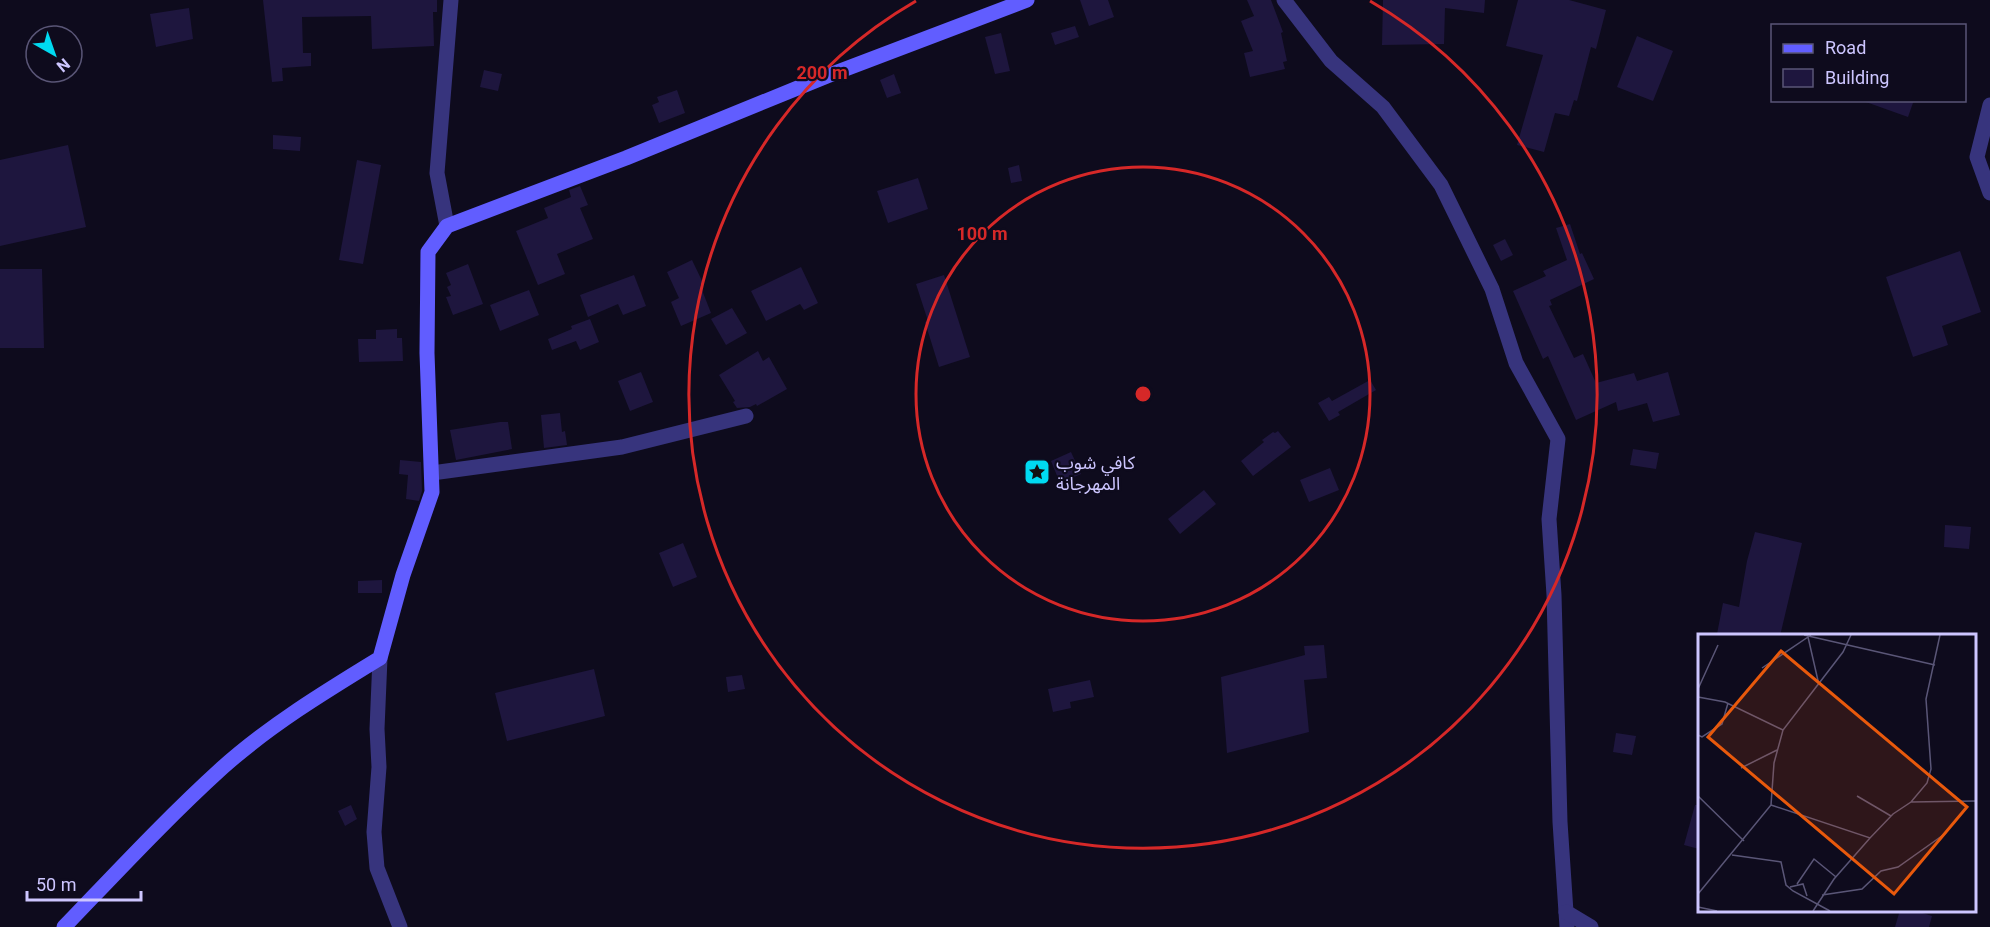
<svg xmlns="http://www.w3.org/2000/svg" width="1990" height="927" viewBox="0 0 1990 927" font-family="Roboto,'Noto Sans Arabic',sans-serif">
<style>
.building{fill:#1e163e}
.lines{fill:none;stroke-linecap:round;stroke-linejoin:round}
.street{stroke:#37347d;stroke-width:15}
.secondary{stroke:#615dff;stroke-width:15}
.ring{fill:none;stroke:#d62828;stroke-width:3}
.labels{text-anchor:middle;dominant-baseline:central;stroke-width:4.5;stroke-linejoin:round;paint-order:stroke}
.poi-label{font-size:18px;fill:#cdc6ff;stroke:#0e0b1d;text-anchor:start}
.inset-road{fill:none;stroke:#5a5677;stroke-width:1.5}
.view{fill:#e8590c;fill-opacity:0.15;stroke:#e8590c;stroke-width:3}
.inset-edge{fill:none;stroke:#cdc6ff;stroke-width:3}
.centre{fill:#d62828;stroke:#0e0b1d;stroke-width:3}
.ring-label{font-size:18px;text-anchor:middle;font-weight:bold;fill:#d62828;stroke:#0e0b1d;stroke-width:4.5;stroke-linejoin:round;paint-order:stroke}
</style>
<rect width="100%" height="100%" fill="#0e0b1d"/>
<!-- building -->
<g class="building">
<polygon points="263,0 437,0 437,12 433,12 434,46 372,49 371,16 302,17 303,53 311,53 311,66 282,68 283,81 272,82"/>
<polygon points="1080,0 1108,0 1114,17 1089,26"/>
<polygon points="1247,0 1271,0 1283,32 1281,33 1287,61 1283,62 1285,69 1250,77 1244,53 1253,51 1241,21 1254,16"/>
<polygon points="1383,0 1485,0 1484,13 1445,8 1444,44 1382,45"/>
<polygon points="1518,0 1569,0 1606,10 1596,49 1591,47 1577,101 1574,100 1569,116 1555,113 1544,152 1517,145 1543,55 1506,46"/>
<polygon points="189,8 193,39 156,47 150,14"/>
<polygon points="1075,26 1079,37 1055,45 1051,33"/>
<polygon points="1001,33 1010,71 995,74 985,37"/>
<polygon points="1637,36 1673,51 1653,101 1617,87"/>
<polygon points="484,70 502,74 498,91 480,87"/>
<polygon points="894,74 901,93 887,98 880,80"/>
<polygon points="677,90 685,113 659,123 652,105 659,102 657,97"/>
<polygon points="1866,100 1914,100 1908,117 1866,102"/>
<polygon points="273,135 301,137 300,151 273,149"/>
<polygon points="68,145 86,227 0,246 0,160"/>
<polygon points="357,160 381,165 363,264 339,260"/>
<polygon points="1019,165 1022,181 1011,183 1008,168"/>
<polygon points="918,178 928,209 888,223 877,191"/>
<polygon points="580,186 588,205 580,208 593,239 557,254 565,274 538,285 516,231 548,218 544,208 571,197 569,190"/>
<polygon points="1570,224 1580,254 1582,253 1594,279 1550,300 1552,305 1549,306 1574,358 1583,354 1596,383 1634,373 1637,381 1668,372 1680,415 1653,422 1647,403 1618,411 1616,402 1576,420 1548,356 1543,359 1513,291 1546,276 1543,271 1567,260 1556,228"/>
<polygon points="1505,239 1513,255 1501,261 1493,245"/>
<polygon points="1960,251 1981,312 1942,326 1948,345 1913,357 1886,277"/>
<polygon points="692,260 703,283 700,285 711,313 681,326 671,302 679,298 667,272"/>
<polygon points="468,264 483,304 453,315 446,297 451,296 447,287 451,285 446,273"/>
<polygon points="801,267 818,303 804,310 800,304 766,321 751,291"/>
<polygon points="0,269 42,269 44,348 0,348"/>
<polygon points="634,275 646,306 623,315 618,304 588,317 580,295"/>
<polygon points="944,275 970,357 939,367 925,322 928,321 916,284"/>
<polygon points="529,290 539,315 500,331 490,305"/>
<polygon points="732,308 747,333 726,345 711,319"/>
<polygon points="590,319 599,342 580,350 576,341 552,350 548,339 572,329 571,326"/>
<polygon points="397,329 397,338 402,338 403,361 359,362 358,339 376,339 376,330"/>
<polygon points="758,351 763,361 769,357 787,389 757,406 756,404 750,407 737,408 733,402 735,401 719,375"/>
<polygon points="641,372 653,402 630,411 618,381"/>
<polygon points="1370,380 1376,390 1338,412 1340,415 1329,421 1318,403 1329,397 1332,401"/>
<polygon points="560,413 562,432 565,431 567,445 544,448 541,415"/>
<polygon points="500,422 508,422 512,449 456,460 450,430"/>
<polygon points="1278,431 1291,447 1253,476 1241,461 1264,442 1262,440 1273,432 1275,433"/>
<polygon points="1633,449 1659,453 1656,469 1630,465"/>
<polygon points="1071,452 1081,474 1060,483 1051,461"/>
<polygon points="400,460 421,462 422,491 419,501 406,499 408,475 399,474"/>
<polygon points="1330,468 1339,490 1309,502 1300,480"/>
<polygon points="1204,490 1216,504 1180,534 1168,519"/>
<polygon points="1945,525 1971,527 1969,549 1944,547"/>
<polygon points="1755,532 1802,543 1780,636 1725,636 1717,634 1723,603 1739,607 1747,561"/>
<polygon points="683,543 697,577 673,587 659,553"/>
<polygon points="382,580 382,593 358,593 358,581"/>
<polygon points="1324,645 1327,678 1304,680 1309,732 1227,753 1221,677 1305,655 1304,646"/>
<polygon points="594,669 605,716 507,741 495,693"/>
<polygon points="742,675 745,689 728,692 726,677"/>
<polygon points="1090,680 1094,697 1070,702 1071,708 1053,712 1048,689"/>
<polygon points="1616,733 1636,736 1632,755 1613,752"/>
<polygon points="351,805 357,819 345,826 338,811"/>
<polygon points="1695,805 1699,805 1699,849 1684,845"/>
<polygon points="1900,910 1913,910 1932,916 1929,927 1895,927"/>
</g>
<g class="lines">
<!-- street -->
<g class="street">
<polyline points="1284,0 1331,61 1383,107 1441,185 1492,289 1516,363 1558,439 1549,519 1554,595 1560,822 1567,927"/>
<polyline points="1990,105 1977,157 1990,193"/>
<polyline points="447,226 437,173 451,0"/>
<polyline points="432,473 622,447 746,416"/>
<polyline points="380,658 377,729 379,767 374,832 377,868 400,927"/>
<polyline points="1566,912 1591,927"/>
</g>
<!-- secondary -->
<path class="secondary" d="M64 927C116 873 167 818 222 768 270 725 326 691 380 658L403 575 432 492 427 353 428 252 447 226 626 158 827 76 1027 0"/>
</g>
<!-- distance rings -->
<g class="ring">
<circle cx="1143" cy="394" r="227"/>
<path d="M1370 1A454 454 0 1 1 916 1"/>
</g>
<!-- icons -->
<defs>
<g id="sight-square" transform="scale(1.35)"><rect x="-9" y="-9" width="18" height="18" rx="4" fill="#00daf1" stroke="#0e0b1d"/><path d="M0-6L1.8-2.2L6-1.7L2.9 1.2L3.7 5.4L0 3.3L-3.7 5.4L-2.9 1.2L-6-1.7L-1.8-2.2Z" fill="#111"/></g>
</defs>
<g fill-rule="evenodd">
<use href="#sight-square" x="1037" y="472"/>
</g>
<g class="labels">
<!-- poi labels -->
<g class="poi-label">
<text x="1056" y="462">كافي شوب<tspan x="1056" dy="21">المهرجانة</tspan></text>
</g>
</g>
<!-- overview -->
<g transform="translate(1698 634)">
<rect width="278" height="278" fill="#0e0b1d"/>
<path class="inset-road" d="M106 1 237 31M110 3 121 51M64 34 113 1M0 55 20 11M0 63 27 68 85 96M0 101 4 103 24 90 30 69M43 134 79 116M0 162 46 207M159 162 193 182M213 168 278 167M73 171 172 204 195 180 213 168 229 149 233 135 228 65 242 1M34 221 83 228 88 251 95 257 132 277M99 250 116 225 138 243M92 253 105 250 109 262M0 260 73 171 76 129 85 96 145 18 153 1M124 261 164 255 183 237 200 233 248 199M0 273 19 277M115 277 136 245 172 204"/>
<path class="view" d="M83 17 269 173 196 260 10 103Z"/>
<rect width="278" height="278" class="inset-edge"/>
</g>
<circle cx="1143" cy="394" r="9" class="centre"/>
<g class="ring-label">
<text x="822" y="79">200 m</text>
<text x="982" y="240">100 m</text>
</g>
<!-- legend -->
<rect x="1771" y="24" width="195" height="78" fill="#0e0b1d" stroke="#5a5677" stroke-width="1.5"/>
<rect x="1783" y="44" width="30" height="9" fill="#615dff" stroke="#5a5677" stroke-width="1.5"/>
<text x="1825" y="54" font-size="18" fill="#cdc6ff">Road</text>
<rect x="1783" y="69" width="30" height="18" fill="#1e163e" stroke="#5a5677" stroke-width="1.5"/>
<text x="1825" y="84" font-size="18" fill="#cdc6ff">Building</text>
<!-- north arrow -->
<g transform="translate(54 54) rotate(140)"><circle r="28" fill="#0e0b1d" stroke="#5a5677" stroke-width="1.5"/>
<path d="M0-4.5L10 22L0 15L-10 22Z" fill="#00daf1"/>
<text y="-9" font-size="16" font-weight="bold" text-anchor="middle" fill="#cdc6ff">N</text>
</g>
<!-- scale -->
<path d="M27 891v9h114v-9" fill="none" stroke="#cdc6ff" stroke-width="3"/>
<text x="36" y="891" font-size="18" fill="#cdc6ff" stroke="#0e0b1d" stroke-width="4.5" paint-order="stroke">50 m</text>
</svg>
